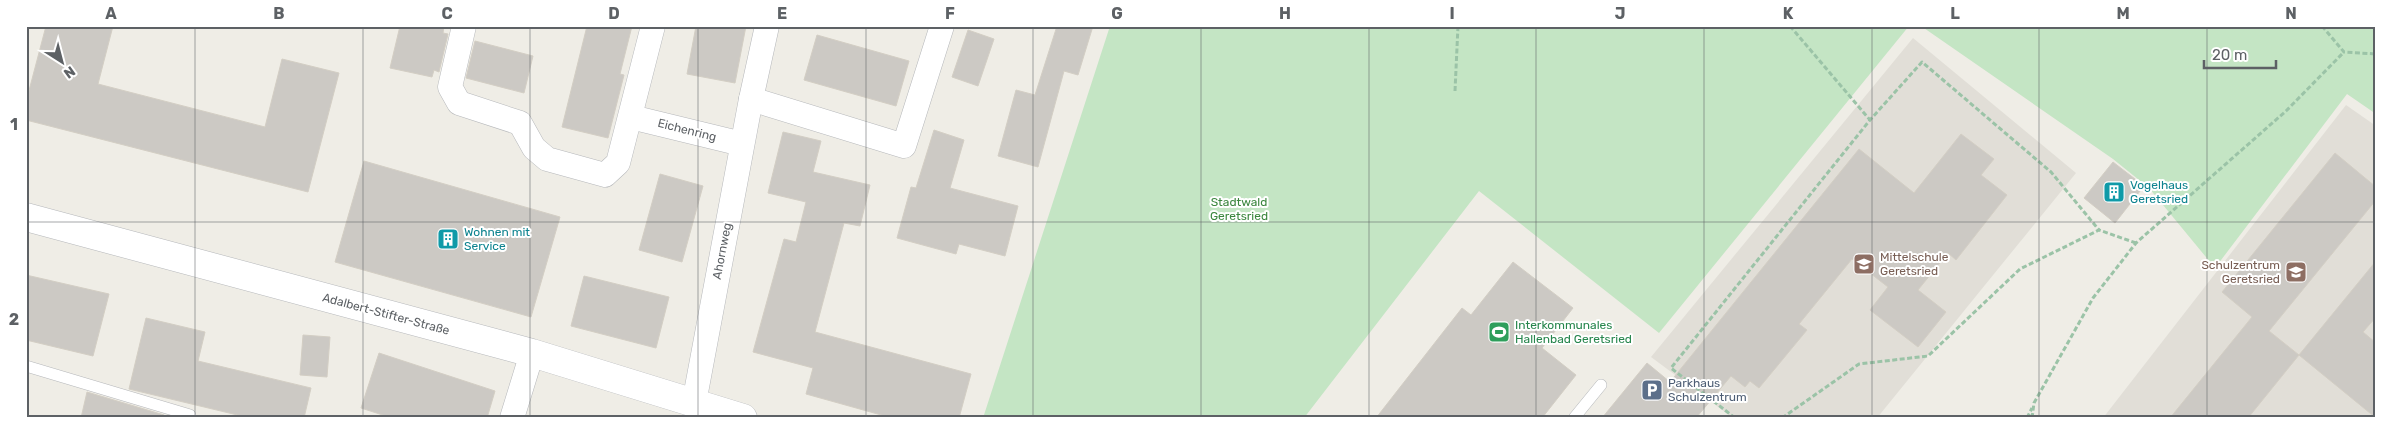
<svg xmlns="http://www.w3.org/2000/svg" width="2402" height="444" viewBox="0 0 2402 444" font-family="Rubik,sans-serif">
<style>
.education{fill:#e1ded7}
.green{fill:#c4e5c4}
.building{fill:#ccc9c4;stroke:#d3cec4}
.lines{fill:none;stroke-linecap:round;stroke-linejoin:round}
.service-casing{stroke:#b6b8bb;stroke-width:12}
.minor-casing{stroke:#b6b8bb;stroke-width:25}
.tertiary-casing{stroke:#b6b8bb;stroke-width:29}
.path{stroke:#9bc3a7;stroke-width:3;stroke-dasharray:5 2.5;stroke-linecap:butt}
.service{stroke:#fff;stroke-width:11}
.minor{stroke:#fff;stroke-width:24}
.tertiary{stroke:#fff;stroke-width:28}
.grid{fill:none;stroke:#5d6165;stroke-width:1;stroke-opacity:0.55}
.labels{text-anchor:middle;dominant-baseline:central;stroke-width:4;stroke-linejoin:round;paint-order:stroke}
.street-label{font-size:12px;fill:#5d6165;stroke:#fff}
.culture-label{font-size:12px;fill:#0d838f;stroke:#fff;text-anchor:start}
.park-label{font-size:12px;fill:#3b863e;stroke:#fff}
.education-label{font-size:12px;fill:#785e54;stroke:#fff;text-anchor:start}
.leisure-label{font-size:12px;fill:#27864d;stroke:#fff;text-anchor:start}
.service-label{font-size:12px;fill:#4e5e75;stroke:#fff;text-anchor:start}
.neatline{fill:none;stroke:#5d6165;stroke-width:2}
.grid-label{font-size:16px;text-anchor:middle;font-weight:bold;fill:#5d6165}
</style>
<rect width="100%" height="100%" fill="#efede6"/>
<!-- education -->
<g class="education">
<polygon points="1913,38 2076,173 1877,418 1733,418 1651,357"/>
<polygon points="2346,105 2376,126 2376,418 2103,418"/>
</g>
<!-- green -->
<g class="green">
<polygon points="1110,26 1909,26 1659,333 1479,191 1304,418 983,418"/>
<polygon points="1921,26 2376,26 2376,114 2347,94 2215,268 2149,188 2113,159"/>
</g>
<!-- building -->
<g class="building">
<polygon points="46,26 113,26 98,84 265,127 282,59 339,73 308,192 26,120 26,102"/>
<polygon points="400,26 444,26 443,33 448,34 439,72 434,70 432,77 390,68"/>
<polygon points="587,26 632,26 620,74 624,75 608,138 562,127"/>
<polygon points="696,26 746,26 735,83 687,74"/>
<polygon points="1057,26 1093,26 1078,75 1064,71 1038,167 998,156 1016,90 1035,95"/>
<polygon points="968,30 994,39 978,86 952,77"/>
<polygon points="817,35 909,61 896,106 804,80"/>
<polygon points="475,41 533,56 524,93 466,78"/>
<polygon points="934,130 964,140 950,188 1018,206 1005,256 959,244 956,254 897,238 911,187 916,188"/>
<polygon points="783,132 821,141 813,172 870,185 860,226 844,223 815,332 971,374 959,418 892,418 806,394 813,368 753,352 784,239 796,242 806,202 768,193"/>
<polygon points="1961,134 1994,159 1981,175 2007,195 1956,260 1948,253 1918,290 1946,312 1918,347 1870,310 1888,287 1852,259 1799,324 1807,330 1759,388 1750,381 1745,387 1731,376 1696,418 1602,418 1647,363 1670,382 1859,149 1914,193"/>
<polygon points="2335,153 2376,187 2376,200 2269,331 2299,355 2248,418 2170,418 2252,317 2222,292"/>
<polygon points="364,161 560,217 531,317 335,262"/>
<polygon points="2113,162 2144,186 2115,223 2084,198"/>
<polygon points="660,174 703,186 682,262 639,250"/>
<polygon points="2376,261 2376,317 2363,332 2376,343 2376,418 2299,355"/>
<polygon points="1513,262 1573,308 1542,348 1576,375 1542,418 1376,418 1462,308 1471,315"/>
<polygon points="26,275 109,294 93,356 26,340"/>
<polygon points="584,276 669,297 656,348 571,326"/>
<polygon points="146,318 205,332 198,361 311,388 304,418 250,418 129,389"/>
<polygon points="303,335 330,337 327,377 300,375"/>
<polygon points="379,353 495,391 487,418 392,418 361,408"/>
<polygon points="87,392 164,415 164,418 81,418"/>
</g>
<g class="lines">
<!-- service casing -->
<g class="service-casing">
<g id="service">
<polyline points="26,366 190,415"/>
<polyline points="1574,418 1601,385"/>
</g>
</g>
<!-- minor casing -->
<g class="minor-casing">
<g id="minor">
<polyline points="464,26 450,87 459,103 520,123 534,148 547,159 605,175 618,163 653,26"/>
<polyline points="751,99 904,146 942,26"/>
<polyline points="631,117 742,144"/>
<polyline points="694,403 751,99 767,26"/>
<polyline points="512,418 532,353"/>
</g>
</g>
<!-- tertiary casing -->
<g class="tertiary-casing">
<polyline id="tertiary" points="26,217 532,353 743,418"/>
</g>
<!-- path -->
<g class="path">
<polyline points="1790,26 1870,120"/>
<polyline points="2322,26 2344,52 2376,54"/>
<polyline points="1455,91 1458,26"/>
<polyline points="1735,418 1671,368 1870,120 1922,62 2051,172 2099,230"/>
<polyline points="1782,418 1859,364 1928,356 2020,269 2099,230 2136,243"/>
<polyline points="2027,418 2032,408"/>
<polyline points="2032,418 2034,403 2093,298 2136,243 2286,111 2344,52"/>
</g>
<!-- service -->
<use href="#service" class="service"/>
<!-- minor -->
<use href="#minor" class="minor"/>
<!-- tertiary -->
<use href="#tertiary" class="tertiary"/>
</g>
<!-- grid -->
<path class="grid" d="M195 26V418M363 26V418M530 26V418M698 26V418M866 26V418M1033 26V418M1201 26V418M1369 26V418M1536 26V418M1704 26V418M1872 26V418M2039 26V418M2207 26V418M26 222H2376"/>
<!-- icons -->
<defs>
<g id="building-square" transform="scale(1.125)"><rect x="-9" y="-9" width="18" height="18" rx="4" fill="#0f9aa8" stroke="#fff"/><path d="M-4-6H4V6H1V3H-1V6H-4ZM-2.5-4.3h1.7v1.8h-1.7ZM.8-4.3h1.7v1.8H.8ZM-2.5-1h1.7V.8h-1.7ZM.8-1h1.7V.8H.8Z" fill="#fff"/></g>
<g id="school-square" transform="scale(1.125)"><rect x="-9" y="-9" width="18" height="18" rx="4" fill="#8d6e63" stroke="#fff"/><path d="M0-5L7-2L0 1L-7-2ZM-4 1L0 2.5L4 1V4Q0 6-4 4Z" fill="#fff"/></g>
<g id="stadium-square" transform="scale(1.125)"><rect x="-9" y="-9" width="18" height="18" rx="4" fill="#2e9e5b" stroke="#fff"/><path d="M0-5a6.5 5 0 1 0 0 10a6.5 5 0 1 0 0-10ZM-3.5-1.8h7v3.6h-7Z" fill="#fff"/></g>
<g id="parking-square" transform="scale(1.125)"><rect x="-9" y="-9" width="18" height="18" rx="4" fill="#5c6f8a" stroke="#fff"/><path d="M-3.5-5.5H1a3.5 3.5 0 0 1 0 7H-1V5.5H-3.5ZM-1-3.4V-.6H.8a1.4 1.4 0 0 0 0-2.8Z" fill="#fff"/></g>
</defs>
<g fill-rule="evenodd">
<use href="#building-square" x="2114" y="192"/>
<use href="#building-square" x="448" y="239"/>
<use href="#school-square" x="1864" y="264"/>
<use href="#school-square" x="2296" y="272"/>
<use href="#stadium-square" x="1499" y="332"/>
<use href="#parking-square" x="1652" y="390"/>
</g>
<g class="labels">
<!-- street labels -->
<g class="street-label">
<text transform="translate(687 130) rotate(14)">Eichenring</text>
<text transform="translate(722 251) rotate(-79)">Ahornweg</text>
<text transform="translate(386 314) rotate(15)">Adalbert-Stifter-Straße</text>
</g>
<!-- culture labels -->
<g class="culture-label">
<text x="2130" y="185">Vogelhaus<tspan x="2130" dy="14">Geretsried</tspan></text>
<text x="464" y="232">Wohnen mit<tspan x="464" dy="14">Service</tspan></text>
</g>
<!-- park labels -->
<g class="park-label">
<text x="1239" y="202">Stadtwald<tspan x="1239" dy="14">Geretsried</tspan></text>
</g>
<!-- education labels -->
<g class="education-label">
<text x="1880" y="257">Mittelschule<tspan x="1880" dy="14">Geretsried</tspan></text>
<text x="2280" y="265" text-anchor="end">Schulzentrum<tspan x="2280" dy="14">Geretsried</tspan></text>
</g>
<!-- leisure labels -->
<g class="leisure-label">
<text x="1515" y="325">Interkommunales<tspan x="1515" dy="14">Hallenbad Geretsried</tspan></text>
</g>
<!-- service labels -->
<g class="service-label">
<text x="1668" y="383">Parkhaus<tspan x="1668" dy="14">Schulzentrum</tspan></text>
</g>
</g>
<!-- border -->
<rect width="2402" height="444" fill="none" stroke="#ffffff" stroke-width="55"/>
<!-- north arrow -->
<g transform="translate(62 62) rotate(144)" stroke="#ffffff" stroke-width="4" paint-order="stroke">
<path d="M0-4L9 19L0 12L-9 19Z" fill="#5d6165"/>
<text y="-8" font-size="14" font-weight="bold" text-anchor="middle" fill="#5d6165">N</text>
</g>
<!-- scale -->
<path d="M2204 60v8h72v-8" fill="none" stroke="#5d6165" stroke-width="2.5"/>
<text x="2212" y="60" font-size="15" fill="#5d6165" stroke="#ffffff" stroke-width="4" paint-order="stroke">20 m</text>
<rect x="28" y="28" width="2346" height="388" class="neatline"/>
<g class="grid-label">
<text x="111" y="19">A</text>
<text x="279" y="19">B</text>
<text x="447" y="19">C</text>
<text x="614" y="19">D</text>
<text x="782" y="19">E</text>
<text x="950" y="19">F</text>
<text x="1117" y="19">G</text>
<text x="1285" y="19">H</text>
<text x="1452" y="19">I</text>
<text x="1620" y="19">J</text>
<text x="1788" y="19">K</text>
<text x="1955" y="19">L</text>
<text x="2123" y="19">M</text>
<text x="2291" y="19">N</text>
<text x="14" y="130">1</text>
<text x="14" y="325">2</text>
</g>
</svg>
